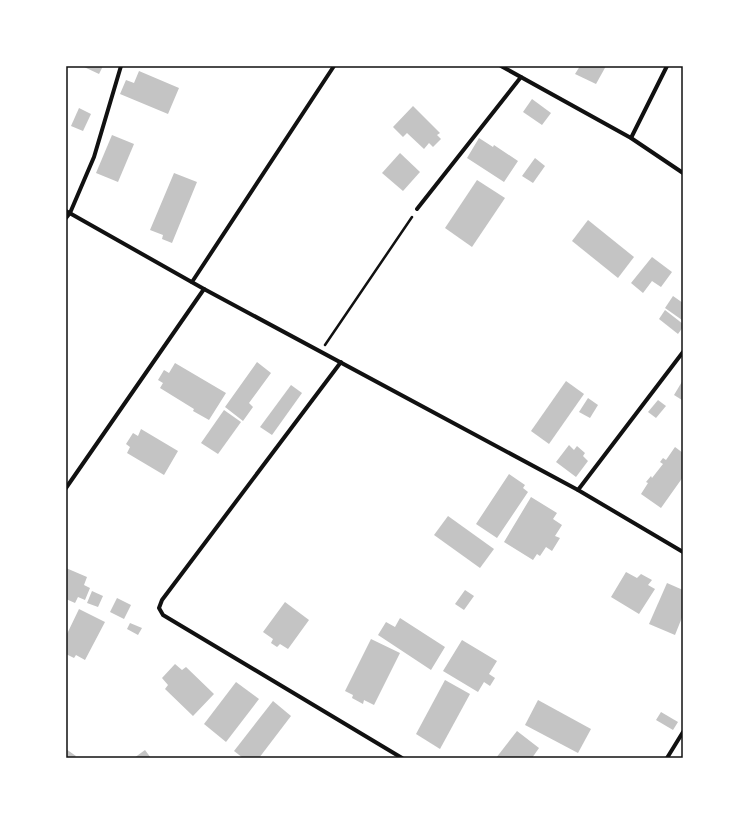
<svg xmlns="http://www.w3.org/2000/svg" width="749" height="824" viewBox="0 0 749 824" font-family="Barlow,sans-serif">
<style>
.building{fill:#c4c4c4}
.lines{fill:none;stroke-linecap:round;stroke-linejoin:round}
.path{stroke:#111;stroke-width:2.5}
.minor{stroke:#111;stroke-width:4}
.neatline{fill:none;stroke:#111;stroke-width:1.5}
</style>
<rect width="100%" height="100%" fill="#fff"/>
<!-- building -->
<g class="building">
<polygon points="82,66 103,66 99,74"/>
<polygon points="580,66 606,66 596,84 575,74"/>
<polygon points="139,71 179,88 168,114 120,94 126,80 134,83"/>
<polygon points="532,99 551,113 542,125 523,112"/>
<polygon points="413,106 440,133 437,135 441,139 433,147 429,143 424,149 407,133 403,137 393,127"/>
<polygon points="79,108 91,114 83,131 71,126"/>
<polygon points="112,135 134,144 118,182 96,173"/>
<polygon points="479,138 493,147 494,145 518,161 504,182 467,158"/>
<polygon points="400,153 420,172 403,191 382,173"/>
<polygon points="535,158 545,166 533,183 522,176"/>
<polygon points="174,173 197,182 172,243 162,239 163,235 150,230"/>
<polygon points="477,180 505,198 472,247 445,228"/>
<polygon points="588,220 634,257 618,278 572,241"/>
<polygon points="652,257 672,272 661,287 652,281 643,293 631,283"/>
<polygon points="673,296 683,303 682,320 665,308"/>
<polygon points="665,310 683,324 683,327 678,334 659,319"/>
<polygon points="257,362 271,373 249,403 253,407 243,421 225,407"/>
<polygon points="175,363 226,393 209,420 193,411 194,409 160,388 163,383 158,380 164,370 169,373"/>
<polygon points="683,380 683,398 682,400 674,395"/>
<polygon points="566,381 584,394 549,444 531,431"/>
<polygon points="291,385 302,393 272,435 260,427"/>
<polygon points="588,398 598,405 590,418 579,412"/>
<polygon points="658,400 666,406 656,418 648,412"/>
<polygon points="224,410 241,422 218,454 201,443"/>
<polygon points="141,429 178,451 164,475 127,453 130,447 126,444 133,433 138,436"/>
<polygon points="569,445 574,450 577,446 585,453 583,456 588,461 576,477 556,462"/>
<polygon points="675,447 683,453 683,477 661,508 641,494 648,483 646,482 651,476 652,478 663,464 660,462 663,458 666,460"/>
<polygon points="509,474 525,485 523,488 528,492 497,538 476,524"/>
<polygon points="531,497 557,513 553,519 562,525 555,536 560,538 552,551 546,547 540,556 537,554 533,560 504,542"/>
<polygon points="448,516 494,549 480,568 434,535"/>
<polygon points="66,568 87,577 84,585 90,588 85,600 78,597 75,603 66,599"/>
<polygon points="626,572 637,578 641,574 652,580 648,585 655,589 639,614 611,597"/>
<polygon points="667,583 683,590 683,615 675,635 649,624"/>
<polygon points="465,590 474,596 464,610 455,604"/>
<polygon points="92,591 103,596 98,607 87,603"/>
<polygon points="117,598 131,605 124,619 110,612"/>
<polygon points="285,602 309,620 288,649 280,644 277,647 271,643 273,639 263,632"/>
<polygon points="79,609 105,622 85,660 76,655 74,658 66,654 66,636"/>
<polygon points="400,618 445,647 431,670 378,635 386,622 395,627"/>
<polygon points="130,623 142,628 138,635 127,629"/>
<polygon points="371,639 400,653 374,705 364,700 363,704 352,698 353,695 345,691"/>
<polygon points="462,640 497,661 489,674 495,678 490,686 484,682 478,692 443,671"/>
<polygon points="175,664 182,670 186,667 214,694 193,716 165,689 168,685 162,678"/>
<polygon points="445,680 470,694 440,749 416,734"/>
<polygon points="236,682 259,699 226,742 204,724"/>
<polygon points="538,700 591,729 578,753 525,725"/>
<polygon points="273,701 291,716 259,758 243,758 234,751"/>
<polygon points="661,712 678,722 673,730 656,720"/>
<polygon points="517,731 539,748 532,758 496,758"/>
<polygon points="66,749 76,756 74,758 66,758"/>
<polygon points="145,750 151,758 134,758"/>
</g>
<g class="lines">
<!-- path -->
<polyline class="path" points="325,345 412,217"/>
<!-- minor -->
<g class="minor">
<polyline points="501,66 631,138 683,173"/>
<polyline points="631,138 667,66"/>
<polyline points="417,209 521,77"/>
<polyline points="66,211 204,289 578,490 683,552"/>
<polyline points="66,218 70,213 94,157 121,66"/>
<polyline points="192,282 334,66"/>
<polyline points="341,362 162,600 159,608 163,615 402,758"/>
<polyline points="66,488 204,289"/>
<polyline points="578,490 683,352"/>
<polyline points="667,758 683,732"/>
</g>
</g>
<!-- border -->
<rect width="749" height="824" fill="none" stroke="#ffffff" stroke-width="134"/>
<rect x="67" y="67" width="615" height="690" class="neatline"/>
</svg>
